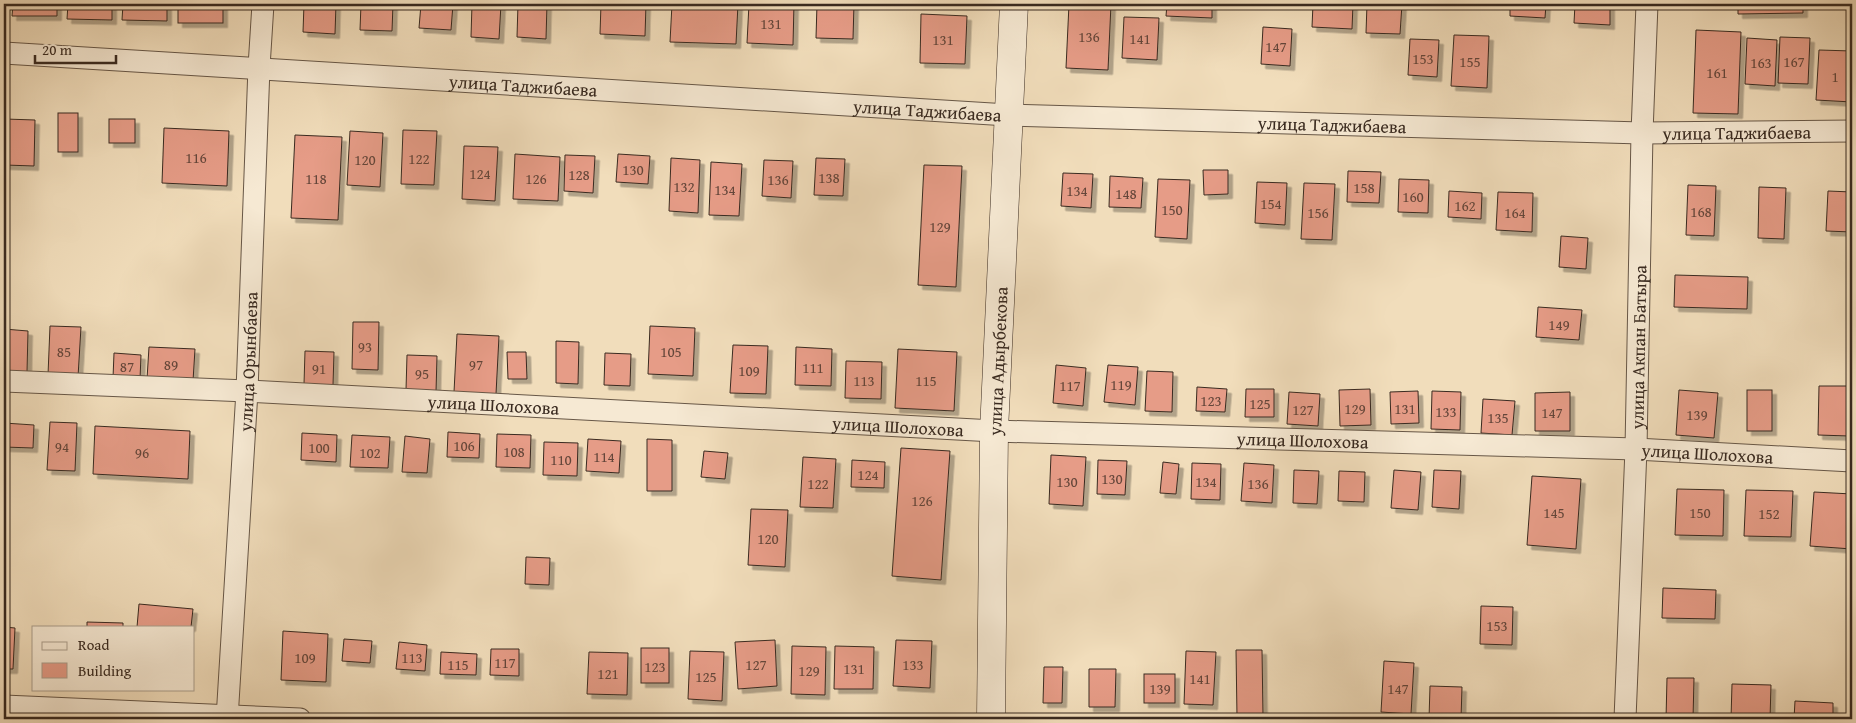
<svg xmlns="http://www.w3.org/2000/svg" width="1856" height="723" viewBox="0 0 1856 723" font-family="'Gentium Book Plus',serif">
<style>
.building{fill:#e69c87;stroke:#392a20;filter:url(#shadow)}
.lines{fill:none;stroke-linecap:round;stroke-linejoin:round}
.street-casing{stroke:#675747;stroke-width:23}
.secondary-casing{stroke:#392a20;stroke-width:29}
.street{stroke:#f6e9d3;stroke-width:21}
.secondary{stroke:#f6e9d3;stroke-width:28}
.labels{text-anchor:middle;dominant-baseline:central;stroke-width:4;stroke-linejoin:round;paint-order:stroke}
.number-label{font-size:15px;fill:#64463a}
.street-label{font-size:18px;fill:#392a20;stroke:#f6e9d3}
</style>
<defs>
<filter id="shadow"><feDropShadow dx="4.5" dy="4.5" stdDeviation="0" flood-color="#0004"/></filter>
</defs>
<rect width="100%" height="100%" fill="#f1ddbb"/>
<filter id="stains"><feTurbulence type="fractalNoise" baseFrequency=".004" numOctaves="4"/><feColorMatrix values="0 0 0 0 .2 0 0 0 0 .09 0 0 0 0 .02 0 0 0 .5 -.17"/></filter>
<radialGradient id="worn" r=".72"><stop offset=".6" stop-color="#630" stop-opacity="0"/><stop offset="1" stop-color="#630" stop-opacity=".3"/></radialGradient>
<!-- building -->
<g class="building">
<polygon points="13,4 57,4 57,16 12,16"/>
<polygon points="68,4 112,4 112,20 67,19"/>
<polygon points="123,4 167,4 167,21 122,20"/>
<rect x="178" y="4" width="45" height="19"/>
<polygon points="304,4 336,4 335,34 303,32"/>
<polygon points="361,4 393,4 392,31 360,30"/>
<polygon points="421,4 453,4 451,30 419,28"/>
<polygon points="472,4 501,4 499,39 471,37"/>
<polygon points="518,4 547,4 546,39 517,37"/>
<polygon points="601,4 646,4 645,36 600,34"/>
<polygon points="672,4 738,4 736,44 670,42"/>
<polygon points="749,4 794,4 793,45 747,43"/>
<polygon points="817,4 854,4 853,39 816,38"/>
<polygon points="1069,4 1111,4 1108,70 1066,68"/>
<polygon points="1167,4 1212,4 1212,18 1166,16"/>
<polygon points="1313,4 1353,4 1352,29 1312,27"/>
<polygon points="1367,4 1402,4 1400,34 1366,33"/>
<polygon points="1510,4 1546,4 1545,18 1510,16"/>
<polygon points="1575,4 1610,4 1610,25 1574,23"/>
<polygon points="1738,4 1803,4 1803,13 1738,14"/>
<polygon points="921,14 967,16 965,64 920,63"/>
<polygon points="1124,17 1159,18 1157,60 1122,58"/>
<polygon points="1263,27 1292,29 1290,66 1261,64"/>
<polygon points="1696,30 1741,32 1738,114 1693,113"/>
<polygon points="1454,35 1489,36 1487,88 1451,86"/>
<polygon points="1780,37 1810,38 1808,84 1778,83"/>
<polygon points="1747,38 1777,40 1775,86 1745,84"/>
<polygon points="1410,39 1439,40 1437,77 1408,75"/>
<polygon points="1819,50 1852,51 1852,102 1816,100"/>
<rect x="58" y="113" width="20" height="39"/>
<polygon points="5,119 35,120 34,166 5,165"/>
<rect x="109" y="119" width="26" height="24"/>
<polygon points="164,128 229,131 227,186 162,183"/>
<polygon points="403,130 437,131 434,185 401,184"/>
<polygon points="350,131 383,133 380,187 347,185"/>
<polygon points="295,135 342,137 338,220 291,218"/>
<polygon points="464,146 498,147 495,201 462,199"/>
<polygon points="515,154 560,157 558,201 513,199"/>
<polygon points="618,154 650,156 648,184 616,182"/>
<polygon points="565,155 595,156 593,193 564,191"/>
<polygon points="671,158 700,160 698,213 669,211"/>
<polygon points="816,158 845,159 843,196 814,195"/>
<polygon points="764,160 793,161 791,198 762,196"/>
<polygon points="711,162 742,164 739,216 709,215"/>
<polygon points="924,165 962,166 956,287 918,285"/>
<polygon points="1203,170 1228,170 1228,194 1204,195"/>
<polygon points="1348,171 1381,172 1379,203 1347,202"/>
<polygon points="1063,173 1093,174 1091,208 1061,206"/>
<polygon points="1110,176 1143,178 1141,208 1109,207"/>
<polygon points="1158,179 1190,180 1187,239 1155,237"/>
<polygon points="1399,179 1429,180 1428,213 1398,212"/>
<polygon points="1257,182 1287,183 1285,225 1255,223"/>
<polygon points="1304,183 1335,184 1332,240 1301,239"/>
<polygon points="1688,185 1716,186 1714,236 1686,235"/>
<polygon points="1759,187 1786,188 1784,239 1758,238"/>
<polygon points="1449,191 1482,193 1481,219 1448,217"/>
<polygon points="1828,191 1852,192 1852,232 1826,231"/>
<polygon points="1498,192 1533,193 1532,232 1496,230"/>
<polygon points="1561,236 1588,238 1586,269 1559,267"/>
<polygon points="1675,275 1748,277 1747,309 1674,307"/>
<polygon points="1538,307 1582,310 1579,340 1536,337"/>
<polygon points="353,322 379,322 378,370 352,369"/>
<polygon points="50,326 81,327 78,377 48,375"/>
<polygon points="650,326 695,328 693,376 648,374"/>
<polygon points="4,329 28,331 27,372 4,371"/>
<polygon points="457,334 499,336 496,394 454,392"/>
<polygon points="556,341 579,342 578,384 556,383"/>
<polygon points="733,345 768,346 766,394 730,393"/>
<polygon points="149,347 195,349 193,381 147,379"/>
<polygon points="796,347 832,349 831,386 795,385"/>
<polygon points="898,349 957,352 954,411 895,408"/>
<polygon points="305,351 334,352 333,385 304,384"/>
<polygon points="507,352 526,352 527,379 508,379"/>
<polygon points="114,353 141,355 140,379 113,378"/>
<polygon points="605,353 631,354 630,386 604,385"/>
<polygon points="407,355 437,356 436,392 406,390"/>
<polygon points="846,361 882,362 881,399 845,398"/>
<polygon points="1056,365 1086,368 1083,406 1053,403"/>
<polygon points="1108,365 1138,367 1135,405 1104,402"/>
<polygon points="1147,371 1173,372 1172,412 1145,411"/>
<polygon points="1819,386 1850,386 1849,436 1818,435"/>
<polygon points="1197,387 1227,389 1225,412 1196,411"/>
<polygon points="1246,389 1274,389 1274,417 1245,417"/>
<polygon points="1370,389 1371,425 1340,426 1339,390"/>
<polygon points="1679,390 1718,393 1714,438 1676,435"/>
<rect x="1747" y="390" width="25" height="41"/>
<polygon points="1418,391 1419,423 1391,424 1390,392"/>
<polygon points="1432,391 1461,392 1460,430 1431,429"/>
<polygon points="1289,392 1320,394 1318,426 1287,424"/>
<polygon points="1570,392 1570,431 1535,431 1535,393"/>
<polygon points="1483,399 1515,401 1512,435 1481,433"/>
<polygon points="50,422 77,423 75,471 47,470"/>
<polygon points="4,423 34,425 33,448 4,447"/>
<polygon points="95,426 190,431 188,479 93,474"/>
<polygon points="448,432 480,434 479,458 447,457"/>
<polygon points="302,433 337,435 336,462 301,460"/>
<polygon points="497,434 531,435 530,468 496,467"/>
<polygon points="352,435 390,437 388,468 350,467"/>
<polygon points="405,436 430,439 427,473 402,472"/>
<polygon points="588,439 621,441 619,473 586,471"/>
<polygon points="647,439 672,440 672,491 647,491"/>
<polygon points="544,442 578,443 577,476 543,475"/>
<polygon points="901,448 950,451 941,580 892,576"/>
<polygon points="704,451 728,453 725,479 701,477"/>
<polygon points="1051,455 1086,457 1083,506 1049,504"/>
<polygon points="803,457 836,459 833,508 800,507"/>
<polygon points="852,460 885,462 884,488 851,487"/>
<polygon points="1098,460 1127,461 1125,495 1097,494"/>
<polygon points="1163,462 1179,464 1176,494 1160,493"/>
<polygon points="1192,463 1221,464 1220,500 1191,499"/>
<polygon points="1244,463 1274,465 1272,503 1241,501"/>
<polygon points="1294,470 1319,471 1317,504 1293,503"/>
<polygon points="1394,470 1421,472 1418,510 1391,508"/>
<polygon points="1434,470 1461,471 1459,509 1432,507"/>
<polygon points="1339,471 1365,472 1364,502 1338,501"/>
<polygon points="1532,476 1581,479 1576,549 1527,545"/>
<polygon points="1677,489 1724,490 1723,536 1675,535"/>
<polygon points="1746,490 1793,491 1791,537 1744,536"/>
<polygon points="1814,492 1852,494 1852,549 1810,546"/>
<polygon points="751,509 788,510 785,567 748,565"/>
<polygon points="526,557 550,558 549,585 525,584"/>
<polygon points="1663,588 1716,590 1715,619 1662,618"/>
<polygon points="139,604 193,609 191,627 137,627"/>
<polygon points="1481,606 1513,607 1512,645 1480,644"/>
<polygon points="87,622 123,623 123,627 87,627"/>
<polygon points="4,627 15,628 13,669 4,669"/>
<polygon points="283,631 328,634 326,682 281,680"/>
<polygon points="344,639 372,641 370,663 342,661"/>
<polygon points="775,640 777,686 738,689 735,642"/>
<polygon points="896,640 932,641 930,688 893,686"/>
<polygon points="399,642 427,645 425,671 396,669"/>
<polygon points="792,646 826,647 825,695 791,694"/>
<polygon points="835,646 874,647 873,689 834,689"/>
<rect x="641" y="648" width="28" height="35"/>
<polygon points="491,649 519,649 519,676 490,675"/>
<polygon points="1236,650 1262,650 1263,716 1237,717"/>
<polygon points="690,651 724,652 722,701 688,699"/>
<polygon points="1186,651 1216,652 1213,705 1184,704"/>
<polygon points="441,652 477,654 476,675 440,674"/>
<polygon points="589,652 628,653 627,695 587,694"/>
<polygon points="1384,661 1414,663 1411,714 1381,712"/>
<polygon points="1044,667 1063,667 1062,703 1043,703"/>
<polygon points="1089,669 1116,669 1115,707 1089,707"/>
<rect x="1144" y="674" width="31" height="29"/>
<polygon points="1667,678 1694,678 1693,719 1666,719"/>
<polygon points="1732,684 1771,685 1770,719 1731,719"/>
<polygon points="1430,686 1462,687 1461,719 1429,719"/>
<polygon points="1795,701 1833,703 1833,719 1794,719"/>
</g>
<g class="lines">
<!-- street casing -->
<g class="street-casing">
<g id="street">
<path id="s1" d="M4 53 1008 115 1642 133 1852 131"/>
<path id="s2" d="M4 381 247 391 994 431 1636 449 1852 461"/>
<polyline points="4,706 300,719"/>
<path id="s3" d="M227 719 247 391 259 67 263 4"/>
<path id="s4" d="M1625 719 1636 449 1642 133 1647 4"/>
</g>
</g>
<!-- secondary casing -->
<g class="secondary-casing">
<g id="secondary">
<path id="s5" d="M991 719 994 431 1014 4"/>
</g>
</g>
<!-- street -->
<use href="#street" class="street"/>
<!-- secondary -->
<use href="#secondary" class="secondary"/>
</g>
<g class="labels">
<!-- number labels -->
<g class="number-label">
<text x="771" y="23">131</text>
<text x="1089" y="36">136</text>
<text x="1140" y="38">141</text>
<text x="943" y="39">131</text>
<text x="1276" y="46">147</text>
<text x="1423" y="58">153</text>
<text x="1470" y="61">155</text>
<text x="1794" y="61">167</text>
<text x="1761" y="62">163</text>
<text x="1717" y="72">161</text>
<text x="1835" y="76">1</text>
<text x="196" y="157">116</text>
<text x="419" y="158">122</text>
<text x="365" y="159">120</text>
<text x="633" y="169">130</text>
<text x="480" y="173">124</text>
<text x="579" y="174">128</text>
<text x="829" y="177">138</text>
<text x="316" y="178">118</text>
<text x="536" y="178">126</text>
<text x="778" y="179">136</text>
<text x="684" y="186">132</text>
<text x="1364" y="187">158</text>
<text x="725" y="189">134</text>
<text x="1077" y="190">134</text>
<text x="1126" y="193">148</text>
<text x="1413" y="196">160</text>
<text x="1271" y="203">154</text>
<text x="1465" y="205">162</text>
<text x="1172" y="209">150</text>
<text x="1701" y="211">168</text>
<text x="1318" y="212">156</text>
<text x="1515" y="212">164</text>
<text x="940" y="226">129</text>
<text x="1559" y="324">149</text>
<text x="365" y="346">93</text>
<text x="64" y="351">85</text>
<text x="671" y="351">105</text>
<text x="171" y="364">89</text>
<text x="476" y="364">97</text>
<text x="127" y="366">87</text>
<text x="813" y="367">111</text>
<text x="319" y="368">91</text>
<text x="749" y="370">109</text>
<text x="422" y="373">95</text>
<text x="864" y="380">113</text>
<text x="926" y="380">115</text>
<text x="1121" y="384">119</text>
<text x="1070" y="385">117</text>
<text x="1211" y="400">123</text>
<text x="1260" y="403">125</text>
<text x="1355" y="408">129</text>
<text x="1405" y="408">131</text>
<text x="1303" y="409">127</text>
<text x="1446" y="411">133</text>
<text x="1552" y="412">147</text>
<text x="1697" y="414">139</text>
<text x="1498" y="417">135</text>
<text x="464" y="445">106</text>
<text x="62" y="446">94</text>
<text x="319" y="447">100</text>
<text x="514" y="451">108</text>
<text x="142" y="452">96</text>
<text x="370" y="452">102</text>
<text x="604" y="456">114</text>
<text x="561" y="459">110</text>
<text x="868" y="474">124</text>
<text x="1112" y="478">130</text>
<text x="1067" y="481">130</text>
<text x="1206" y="481">134</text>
<text x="818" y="483">122</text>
<text x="1258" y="483">136</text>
<text x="922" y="500">126</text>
<text x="1554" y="512">145</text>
<text x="1700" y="512">150</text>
<text x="1769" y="513">152</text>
<text x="768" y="538">120</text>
<text x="1497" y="625">153</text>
<text x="305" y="657">109</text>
<text x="412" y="657">113</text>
<text x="505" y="662">117</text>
<text x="458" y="664">115</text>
<text x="756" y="664">127</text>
<text x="913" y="664">133</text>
<text x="655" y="666">123</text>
<text x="854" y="668">131</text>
<text x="809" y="670">129</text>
<text x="608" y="673">121</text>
<text x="706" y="676">125</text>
<text x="1200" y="678">141</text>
<text x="1160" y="688">139</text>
<text x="1398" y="688">147</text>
</g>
<!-- street labels -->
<g class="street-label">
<text stroke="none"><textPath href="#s1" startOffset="520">улица Таджибаева</textPath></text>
<text stroke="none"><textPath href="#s1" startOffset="925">улица Таджибаева</textPath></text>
<text stroke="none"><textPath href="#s1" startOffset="1330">улица Таджибаева</textPath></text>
<text stroke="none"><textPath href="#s1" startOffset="1735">улица Таджибаева</textPath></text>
<text stroke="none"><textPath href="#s4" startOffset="372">улица Акпан Батыра</textPath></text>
<text stroke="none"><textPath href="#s5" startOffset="358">улица Адырбекова</textPath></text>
<text stroke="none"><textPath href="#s3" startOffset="358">улица Орынбаева</textPath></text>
<text stroke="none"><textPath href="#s2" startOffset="490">улица Шолохова</textPath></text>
<text stroke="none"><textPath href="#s2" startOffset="895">улица Шолохова</textPath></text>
<text stroke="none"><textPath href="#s2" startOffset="1300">улица Шолохова</textPath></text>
<text stroke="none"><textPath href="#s2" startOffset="1705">улица Шолохова</textPath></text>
</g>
</g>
<!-- margin -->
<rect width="1856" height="723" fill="none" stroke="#f1ddbb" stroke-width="20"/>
<rect x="5" y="5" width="1846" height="713" fill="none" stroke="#392a20" stroke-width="2.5"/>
<rect x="10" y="10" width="1836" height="703" fill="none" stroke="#392a20"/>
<!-- legend -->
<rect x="32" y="626" width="162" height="65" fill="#f6e9d3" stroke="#aa9d8b"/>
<rect x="42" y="642" width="25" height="8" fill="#f6e9d3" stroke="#aa9d8b"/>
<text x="78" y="650" font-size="15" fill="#392a20">Road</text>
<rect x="42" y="663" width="25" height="15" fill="#e69c87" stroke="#aa9d8b"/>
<text x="78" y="676" font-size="15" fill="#392a20">Building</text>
<!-- scale -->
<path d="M35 55v8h81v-8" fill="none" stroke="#392a20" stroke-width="2.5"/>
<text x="42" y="55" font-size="15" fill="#392a20" stroke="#f6e9d3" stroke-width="4" paint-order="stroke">20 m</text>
<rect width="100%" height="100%" filter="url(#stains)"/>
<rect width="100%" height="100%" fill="url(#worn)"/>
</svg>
